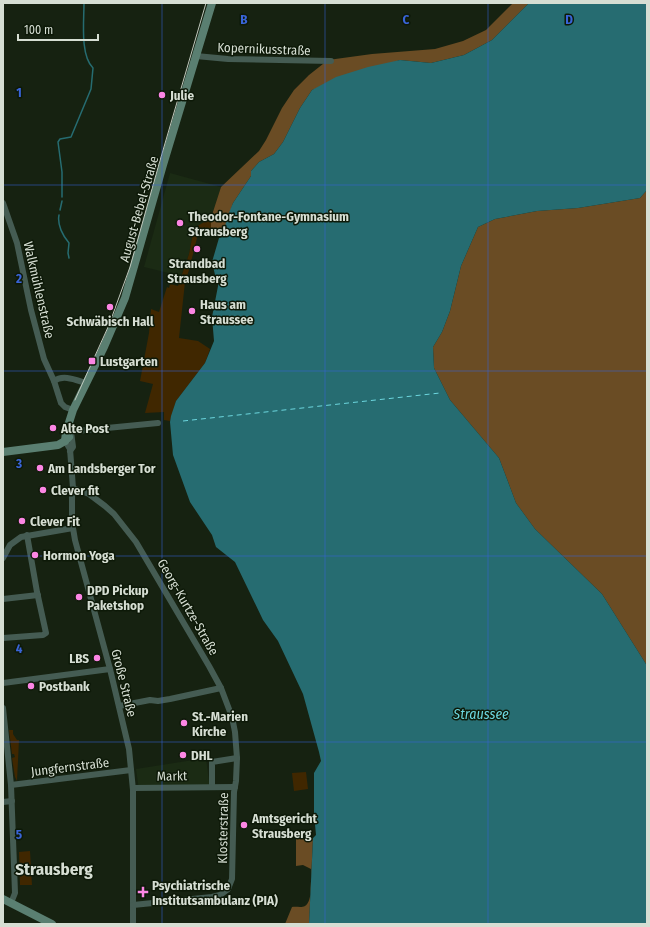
<svg xmlns="http://www.w3.org/2000/svg" width="650" height="927" viewBox="0 0 650 927" font-family="'Fira Sans Condensed',sans-serif">
<style>
.built{fill:#1b2b14}
.green{fill:#402700}
.forest{fill:#6a4c24}
.water{fill:#266c71}
.lines{fill:none;stroke-linecap:round;stroke-linejoin:round}
.stream{stroke:#266c71;stroke-width:1.5}
.ferry{stroke:#6cd7df;stroke-width:1;stroke-dasharray:5 4;stroke-linecap:butt}
.street{stroke:#455c53;stroke-width:6}
.secondary{stroke:#5a7f71;stroke-width:8}
.tram{stroke:#c0c8bd;stroke-width:1}
.grid{fill:none;stroke:#3964d7;stroke-width:1;stroke-opacity:0.55}
.poi-dot{fill:#fc86e4;stroke:#0d1908;stroke-width:1.5}
.labels{text-anchor:middle;dominant-baseline:central;stroke-width:3;stroke-linejoin:round;paint-order:stroke}
.street-label{font-size:13px;fill:#d6ded3;stroke:#0d1908}
.poi-label{font-size:13px;font-weight:bold;fill:#d6ded3;stroke:#0d1908;text-anchor:start}
.water-label{font-size:14px;font-style:italic;fill:#6cd7df;stroke:#0d1908}
.district-label{font-size:17px;font-weight:bold;fill:#d6ded3;stroke:#0d1908}
.grid-label{font-size:13px;text-anchor:middle;font-weight:bold;fill:#3964d7;stroke:#0d1908;stroke-width:3;stroke-linejoin:round;paint-order:stroke}
</style>
<rect width="100%" height="100%" fill="#162211"/>
<!-- built -->
<g class="built">
<polygon points="170,173 221,187 211,218 194,228 189,254 181,276 144,267"/>
<polygon points="206,758 210,789 139,791 136,769"/>
</g>
<!-- green -->
<g class="green">
<polygon points="211,218 211,232 199,230 189,270 185,282 179,338 198,341 210,349 205,363 176,401 170,421 164,420 164,412 145,413 153,384 140,381 149,333 151,309 159,312 167,287 169,288 170,284 178,286 189,254 194,228"/>
<polygon points="9,730 13,730 13,734 17,740 19,740 17,781 15,777 12,758 15,757 14,754 12,754"/>
<polygon points="306,772 308,789 294,791 292,773"/>
<polygon points="30,851 32,885 20,885 19,852"/>
</g>
<!-- forest -->
<g class="forest">
<polygon points="513,3 529,3 492,40 464,55 431,63 400,60 312,90 300,108 283,142 274,154 259,162 251,171 251,176 233,203 225,228 211,232 211,218 221,187 259,151 266,140 282,108 294,90 309,75 328,60 372,54 435,49 463,41 486,30"/>
<polygon points="647,190 647,669 646,664 602,594 535,529 516,503 499,458 450,400 434,368 433,347 442,332 450,311 461,266 478,227 495,219 537,211 578,208 640,198"/>
<path d="M313 838 309 924H285L292 907C296 906 301 908 305 906 313 902 311 877 311 869L303 865 296 866V839Z"/>
</g>
<!-- water -->
<polygon class="water" points="529,3 647,3 647,190 640,198 578,208 537,211 495,219 478,227 461,266 450,311 442,332 433,347 434,368 450,400 499,458 516,503 535,529 602,594 646,664 647,669 647,924 309,924 313,838 316,835 314,814 314,773 321,761 319,752 303,694 278,641 263,620 235,562 216,547 212,535 190,502 173,455 170,422 171,416 176,401 205,363 214,341 212,317 219,281 216,279 212,262 219,238 222,237 228,215 233,203 251,176 251,171 259,162 274,154 283,142 300,108 312,90 336,77 368,67 400,60 431,63 464,55 492,40"/>
<g class="lines">
<!-- stream -->
<g class="stream">
<path d="M62 197V172L58 142 60 139 71 137 91 89 93 68C80 55 84 21 84 3"/>
<polyline points="60,210 62,201"/>
<path d="M59 215C57 225 63 236 69 243L68 253 69 258"/>
</g>
<!-- ferry -->
<polyline class="ferry" points="183,421 440,393"/>
<!-- street -->
<g class="street">
<polyline points="196,56 228,59 331,61"/>
<polyline points="3,203 17,243 31,310 44,359 54,381 61,403 65,407 73,410"/>
<path d="M54 381C63 374 76 380 86 383"/>
<polyline points="66,432 158,423"/>
<polyline points="65,441 70,449 73,488 72,495 72,522 75,540 110,669 129,749 133,790 133,924"/>
<polyline points="70,451 73,447 71,432"/>
<polyline points="73,488 89,494 105,506 114,514 136,542 209,666 221,688 232,717 235,732 237,758 236,781 234,792 232,879 228,889 220,895 212,897 133,905"/>
<polyline points="3,558 10,545 21,537 73,528"/>
<polyline points="3,599 38,595"/>
<polyline points="3,638 43,635 46,633 37,592 27,535"/>
<polyline points="3,683 110,669"/>
<polyline points="119,706 150,700 158,701 170,699 221,688"/>
<polyline points="3,708 11,785 15,893 11,903"/>
<polyline points="11,785 131,770"/>
<polyline points="212,787 212,762 237,758"/>
<polyline points="133,788 235,787"/>
<polyline points="3,802 12,801"/>
</g>
<!-- secondary -->
<g class="secondary">
<polyline points="65,441 66,432 73,410 104,347 125,298 163,165 212,3"/>
<polyline points="3,452 58,445 65,441 69,437"/>
<polyline points="3,899 52,924"/>
</g>
<!-- tram -->
<polyline class="tram" points="75,400 109,325 130,267 159,164 206,3"/>
</g>
<!-- grid -->
<path class="grid" d="M162 3V924M325 3V924M488 3V924M3 185H647M3 371H647M3 556H647M3 742H647"/>
<!-- markers -->
<g class="poi-dot">
<circle cx="162" cy="95" r="4"/>
<circle cx="180" cy="223" r="4"/>
<circle cx="197" cy="249" r="4"/>
<circle cx="110" cy="307" r="4"/>
<circle cx="192" cy="311" r="4"/>
<rect x="88" y="357" width="8" height="8" rx="2"/>
<circle cx="53" cy="428" r="4"/>
<circle cx="40" cy="468" r="4"/>
<circle cx="43" cy="490" r="4"/>
<circle cx="22" cy="521" r="4"/>
<circle cx="35" cy="555" r="4"/>
<circle cx="79" cy="597" r="4"/>
<circle cx="97" cy="658" r="4"/>
<circle cx="31" cy="686" r="4"/>
<circle cx="184" cy="723" r="4"/>
<circle cx="183" cy="755" r="4"/>
<circle cx="244" cy="825" r="4"/>
<path d="M141 886h4v4h4v4h-4v4h-4v-4h-4v-4h4z"/>
</g>
<g class="labels">
<!-- street labels -->
<g class="street-label">
<text transform="translate(264 49) rotate(2)">Kopernikusstraße</text>
<text transform="translate(139 209) rotate(-74)">August-Bebel-Straße</text>
<text transform="translate(39 290) rotate(77)">Walkmühlenstraße</text>
<text transform="translate(188 607) rotate(60)">Georg-Kurtze-Straße</text>
<text transform="translate(124 683) rotate(76)">Große Straße</text>
<text transform="translate(70 767) rotate(-7)">Jungfernstraße</text>
<text transform="translate(172 776) rotate(-1)">Markt</text>
<text transform="translate(223 828) rotate(-89)">Klosterstraße</text>
</g>
<!-- poi labels -->
<g class="poi-label">
<text x="170" y="95">Julie</text>
<text x="188" y="216">Theodor-Fontane-Gymnasium<tspan x="188" dy="15">Strausberg</tspan></text>
<text x="197" y="263" text-anchor="middle">Strandbad<tspan x="197" dy="15">Strausberg</tspan></text>
<text x="200" y="304">Haus am<tspan x="200" dy="15">Straussee</tspan></text>
<text x="110" y="321" text-anchor="middle">Schwäbisch Hall</text>
<text x="100" y="361">Lustgarten</text>
<text x="61" y="428">Alte Post</text>
<text x="48" y="468">Am Landsberger Tor</text>
<text x="51" y="490">Clever fit</text>
<text x="30" y="521">Clever Fit</text>
<text x="43" y="555">Hormon Yoga</text>
<text x="87" y="590">DPD Pickup<tspan x="87" dy="15">Paketshop</tspan></text>
<text x="89" y="658" text-anchor="end">LBS</text>
<text x="39" y="686">Postbank</text>
<text x="192" y="716">St.-Marien<tspan x="192" dy="15">Kirche</tspan></text>
<text x="191" y="755">DHL</text>
<text x="252" y="818">Amtsgericht<tspan x="252" dy="15">Strausberg</tspan></text>
<text x="152" y="885">Psychiatrische<tspan x="152" dy="15">Institutsambulanz (PIA)</tspan></text>
</g>
<!-- water labels -->
<g class="water-label">
<text x="481" y="714">Straussee</text>
</g>
<!-- district labels -->
<g class="district-label">
<text x="54" y="869">Strausberg</text>
</g>
</g>
<g class="grid-label">
<text x="244" y="24">B</text>
<text x="406" y="24">C</text>
<text x="569" y="24">D</text>
<text x="19" y="97">1</text>
<text x="19" y="283">2</text>
<text x="19" y="468">3</text>
<text x="19" y="653">4</text>
<text x="19" y="839">5</text>
</g>
<!-- border -->
<rect width="650" height="927" fill="none" stroke="#d6ded3" stroke-width="8"/>
<!-- scale -->
<path d="M18 34v6h80v-6" fill="none" stroke="#d6ded3" stroke-width="2"/>
<text x="24" y="34" font-size="12" fill="#d6ded3" stroke="#0d1908" stroke-width="3" paint-order="stroke">100 m</text>
</svg>
